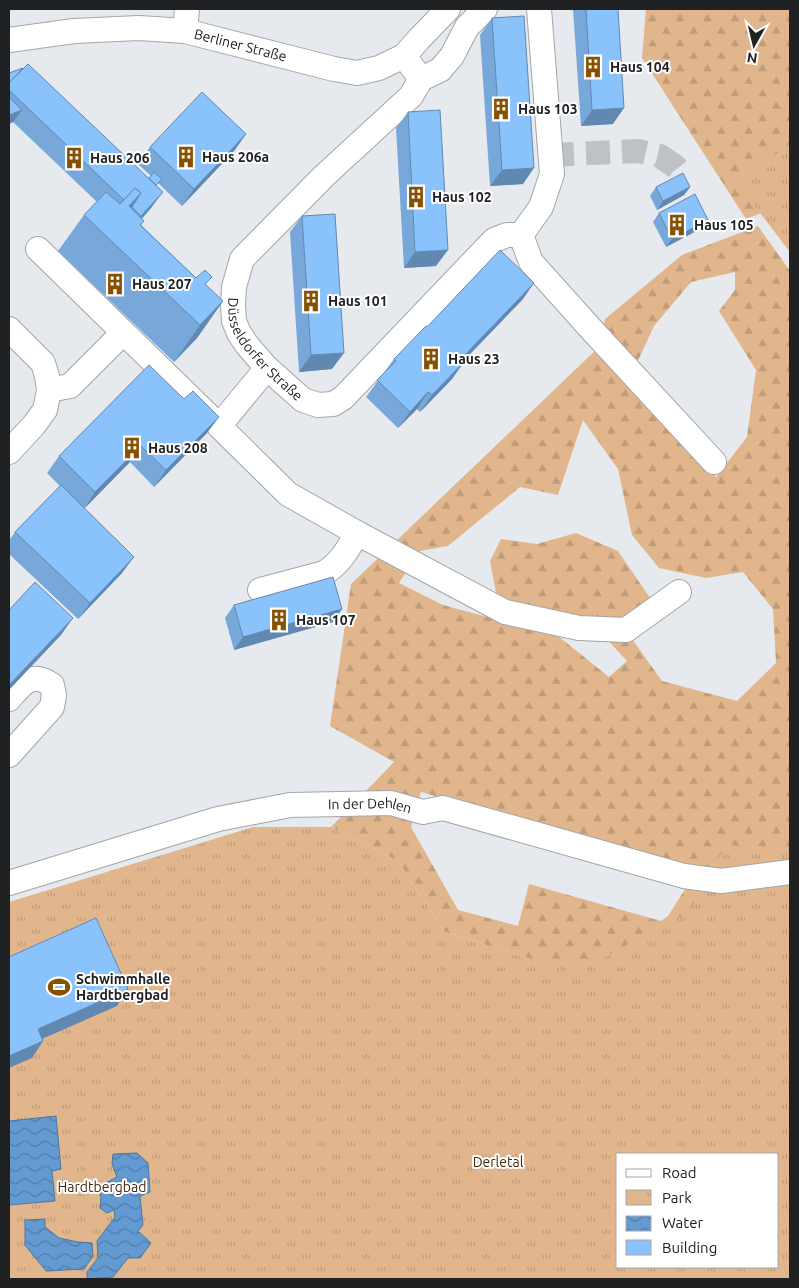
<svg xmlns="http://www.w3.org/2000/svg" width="799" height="1288" viewBox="0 0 799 1288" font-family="Ubuntu,sans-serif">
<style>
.forest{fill:url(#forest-firs);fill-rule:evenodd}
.park{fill:url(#park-tufts);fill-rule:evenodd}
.water{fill:url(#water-waves);stroke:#4e769d}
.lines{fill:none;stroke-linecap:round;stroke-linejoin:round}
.minor-tunnel{stroke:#bec2c5;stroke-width:24;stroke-dasharray:24 12;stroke-linecap:butt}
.minor-casing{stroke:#a2a6a9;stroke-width:26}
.minor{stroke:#fff;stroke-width:24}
.wall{fill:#77a8d9}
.shaded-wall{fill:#6188b0}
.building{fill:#8ac3fc;stroke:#6188b0}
.labels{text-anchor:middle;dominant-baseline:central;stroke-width:4;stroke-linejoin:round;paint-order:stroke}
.street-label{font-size:14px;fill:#202123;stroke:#fff}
.poi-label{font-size:14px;font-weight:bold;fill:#202123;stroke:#fff;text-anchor:start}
.park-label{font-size:14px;fill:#432b11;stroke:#fff}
</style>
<defs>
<pattern id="forest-firs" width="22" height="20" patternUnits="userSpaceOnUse" patternTransform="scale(1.25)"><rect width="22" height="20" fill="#e1b68d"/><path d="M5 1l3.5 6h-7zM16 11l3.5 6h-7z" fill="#c19c79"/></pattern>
<pattern id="park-tufts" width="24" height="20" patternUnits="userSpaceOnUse" patternTransform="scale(1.25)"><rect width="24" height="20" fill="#e1b68d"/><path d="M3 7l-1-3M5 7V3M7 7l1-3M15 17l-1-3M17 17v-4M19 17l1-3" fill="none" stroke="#c19c79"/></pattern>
<pattern id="water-waves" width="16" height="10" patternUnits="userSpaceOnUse" patternTransform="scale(1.25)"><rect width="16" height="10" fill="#629ad1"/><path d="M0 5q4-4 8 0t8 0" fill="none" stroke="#507da9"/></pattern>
</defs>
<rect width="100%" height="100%" fill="#e6eaee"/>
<!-- forest -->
<g class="forest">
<polygon points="646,9 790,9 790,202 746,219 642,58"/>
<path d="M758 226 790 271V912L618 1154 531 959 445 932 398 861 331 827 394 762 330 726 351 584 599 347 605 319 682 255ZM735 272V290L719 311 756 370 747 437 716 477 629 380 654 326 691 282ZM583 420 618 469 632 535 659 568 706 578 743 572 773 609 776 663 737 701 662 681 632 639V615L650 598 618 551 576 533 537 544 501 539 490 561 497 598 590 621 627 661 609 677 558 636 443 605 399 583 420 551 448 546 520 487 558 495ZM421 792 698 869 668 916 661 921 529 884 518 926 458 910 411 827Z"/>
</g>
<!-- park -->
<g class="park">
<polygon points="790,144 790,252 737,183"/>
<path d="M253 827H331L398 861 445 932 531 959 599 960 689 912 726 845 790 848V1279H9V902ZM618 1154H778V1267H618Z"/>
</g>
<!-- water -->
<g class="water">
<polygon points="56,1116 61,1169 52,1171 55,1201 9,1205 9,1121"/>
<polygon points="137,1153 148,1163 150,1192 140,1196 143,1225 138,1231 151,1243 140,1258 128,1258 113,1277 87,1279 87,1272 98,1258 97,1241 115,1217 114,1210 107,1213 100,1208 101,1198 98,1187 117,1177 112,1164 113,1154"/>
<polygon points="45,1219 45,1227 59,1238 78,1242 92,1243 93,1256 84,1269 46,1271 25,1245 25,1220"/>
</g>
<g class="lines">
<!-- minor-tunnel -->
<polyline class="minor-tunnel" points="550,155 638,151 660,156 676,167 683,176"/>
<!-- minor casing -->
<g class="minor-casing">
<g id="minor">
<polyline points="185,31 187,9"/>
<path id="s1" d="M9 40 74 31 139 28 185 31 334 69 357 73 379 68 404 56 419 39 448 9"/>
<path id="s2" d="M404 56 421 79 411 96 324 176 242 259 234 287 233 305 234 321 239 333 247 345 267 368 303 400 318 405 333 404 343 398 494 240 507 235H521"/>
<polyline points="421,79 440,70 452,56 467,27 485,9"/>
<polyline points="521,235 531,262 591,329 714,462"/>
<polyline points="521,235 541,207 552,174 539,9"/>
<polyline points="38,249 211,418"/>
<polyline points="9,329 43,363 47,376 49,390 45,410 34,425 9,452"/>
<polyline points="267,368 219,426 288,494 357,533 505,612 579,628 626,630 679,592"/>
<polyline points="49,390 70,386 123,333"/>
<path d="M260 590 324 573C340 564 348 549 357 533"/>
<path d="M9 699C23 683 31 671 52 685L54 695 52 707 9 755"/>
<path id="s3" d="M9 883 218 819 290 805 391 803 423 812 443 808 684 876 721 881 790 872"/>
</g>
</g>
<!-- minor -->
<use href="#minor" class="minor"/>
</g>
<!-- wall -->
<g class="wall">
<polygon points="573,9 618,9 613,124 581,126"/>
<polygon points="492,18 523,184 490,186 480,35"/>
<polygon points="9,73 149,178 151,176 138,164 150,147 246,134 234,151 182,206 158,183 156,186 151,208 142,219 144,221 141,225 196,278 206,286 223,301 197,338 174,362 58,251 84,215 97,202 13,122 9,124"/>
<polygon points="408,112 436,266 404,268 396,128"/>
<polygon points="656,187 690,187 684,195 657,210 650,196"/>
<polygon points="659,213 702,228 666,247 653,222"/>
<polygon points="302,216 332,369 299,372 290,232"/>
<polygon points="523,299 463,361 452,379 420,412 417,409 398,428 366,397 394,359 427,327"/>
<polygon points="207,433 154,487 130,462 84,508 122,573 78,619 9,554 9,541 15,532 60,486 47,473 59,456"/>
<polygon points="234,605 333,622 234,650 225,618"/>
</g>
<!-- shaded-wall -->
<g class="shaded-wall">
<polygon points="624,108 613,124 581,126 592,110"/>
<polygon points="22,110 13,122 9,124 9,115"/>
<polygon points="246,134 234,151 182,206 194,189"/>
<polygon points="534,168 523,184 490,186 502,170"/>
<polygon points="690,187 684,195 657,210 663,201"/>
<polygon points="163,192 151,208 129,232 141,216"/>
<polygon points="141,193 119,225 129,206"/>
<polygon points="708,220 702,228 666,247 672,239"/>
<polygon points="448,250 436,266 404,268 415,252"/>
<polygon points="534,283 523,299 449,376 461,359"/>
<polygon points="223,301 197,338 174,362 200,325"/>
<polygon points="344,353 332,369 299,372 311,355"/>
<polygon points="464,362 452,379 420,412 432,395"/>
<polygon points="428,392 417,409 398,428 410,412"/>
<polygon points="219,417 207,433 154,487 166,470"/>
<polygon points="141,446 130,462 84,509 95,492"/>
<polygon points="134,557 122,573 78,619 90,603"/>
<polygon points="342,609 333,622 234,650 243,637"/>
<polygon points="73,618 61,635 9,690 9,685"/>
<polygon points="128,989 117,1006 26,1046 38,1029"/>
<polygon points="43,1041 32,1058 9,1068 9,1056"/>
</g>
<!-- building -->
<g class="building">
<polygon points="586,9 618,9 624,108 592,110"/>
<polygon points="524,16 534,168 502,170 492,18"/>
<polygon points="28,64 163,192 141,216 132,207 141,193 135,188 124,200 9,90 9,83"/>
<polygon points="23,68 9,83 9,73"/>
<polygon points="202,92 246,134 194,189 150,147"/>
<polygon points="9,97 22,110 9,115"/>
<polygon points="440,110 448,250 415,252 408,112"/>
<polygon points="154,172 162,179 156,185 149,178"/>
<polygon points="683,173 690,187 663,201 656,187"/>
<polygon points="135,188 141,193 129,206 144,221 140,225 196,278 205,270 212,277 205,284 223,301 200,325 84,215 106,192 120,204"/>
<polygon points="695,194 708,220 672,239 659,213"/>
<polygon points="335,214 344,353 311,355 302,216"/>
<polygon points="500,250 534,283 461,359 464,362 432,395 428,392 410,412 377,380 396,361 394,359 426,326 427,327"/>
<polygon points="149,365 184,399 193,391 219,417 166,470 141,446 95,492 59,456"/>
<polygon points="61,485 134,557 90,603 15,532"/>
<polygon points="333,577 342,609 243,637 234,605"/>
<polygon points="35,582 73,618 9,685 9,610"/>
<polygon points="96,918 128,989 38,1029 43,1041 9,1056 9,957"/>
</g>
<!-- icons -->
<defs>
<g id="building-bare" transform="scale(1.725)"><path d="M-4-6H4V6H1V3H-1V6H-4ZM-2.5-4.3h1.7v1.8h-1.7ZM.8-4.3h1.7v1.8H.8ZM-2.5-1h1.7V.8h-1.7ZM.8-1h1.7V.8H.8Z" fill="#874f00" stroke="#fff" stroke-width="2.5" paint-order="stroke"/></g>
<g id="stadium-bare" transform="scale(1.725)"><path d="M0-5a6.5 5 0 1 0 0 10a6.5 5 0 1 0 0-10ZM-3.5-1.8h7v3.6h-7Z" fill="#874f00" stroke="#fff" stroke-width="2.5" paint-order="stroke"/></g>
</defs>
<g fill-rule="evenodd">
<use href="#building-bare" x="593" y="67"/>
<use href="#building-bare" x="501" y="109"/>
<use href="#building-bare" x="186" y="157"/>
<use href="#building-bare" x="74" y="158"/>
<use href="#building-bare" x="416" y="197"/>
<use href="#building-bare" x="677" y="225"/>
<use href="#building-bare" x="115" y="284"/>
<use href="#building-bare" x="311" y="301"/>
<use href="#building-bare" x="431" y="359"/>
<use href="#building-bare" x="132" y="448"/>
<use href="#building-bare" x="279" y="620"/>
<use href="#stadium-bare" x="59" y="987"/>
</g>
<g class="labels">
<!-- street labels -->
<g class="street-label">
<text stroke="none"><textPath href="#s1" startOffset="234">Berliner Straße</textPath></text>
<text stroke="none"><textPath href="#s2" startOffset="386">Düsseldorfer Straße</textPath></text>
<text stroke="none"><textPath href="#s3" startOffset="372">In der Dehlen</textPath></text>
</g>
<!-- poi labels -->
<g class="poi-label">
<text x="610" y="67">Haus 104</text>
<text x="518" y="109">Haus 103</text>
<text x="202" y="157">Haus 206a</text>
<text x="90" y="158">Haus 206</text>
<text x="432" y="197">Haus 102</text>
<text x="694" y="225">Haus 105</text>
<text x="132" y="284">Haus 207</text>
<text x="328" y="301">Haus 101</text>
<text x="448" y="359">Haus 23</text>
<text x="148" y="448">Haus 208</text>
<text x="296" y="620">Haus 107</text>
<text x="76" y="979">Schwimmhalle<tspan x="76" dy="16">Hardtbergbad</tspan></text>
</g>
<!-- park labels -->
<g class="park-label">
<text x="498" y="1162">Derletal</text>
<text x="102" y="1187">Hardtbergbad</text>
</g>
</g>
<!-- border -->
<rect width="799" height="1288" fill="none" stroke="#202123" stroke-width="20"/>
<!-- legend -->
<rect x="616" y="1153" width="162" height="115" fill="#ffffff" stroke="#a6a6a7"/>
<rect x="626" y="1169" width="25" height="8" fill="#ffffff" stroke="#a6a6a7"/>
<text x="662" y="1178" font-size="15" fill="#202123">Road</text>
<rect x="626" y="1190" width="25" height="15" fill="url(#park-tufts)" stroke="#a6a6a7"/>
<text x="662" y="1203" font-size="15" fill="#202123">Park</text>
<rect x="626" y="1216" width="25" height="15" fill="url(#water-waves)" stroke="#a6a6a7"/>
<text x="662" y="1228" font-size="15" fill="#202123">Water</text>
<rect x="626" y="1240" width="25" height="15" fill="#8ac3fc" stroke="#a6a6a7"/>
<text x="662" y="1253" font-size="15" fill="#202123">Building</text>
<!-- north arrow -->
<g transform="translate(754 45) rotate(188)" stroke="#ffffff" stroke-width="4" paint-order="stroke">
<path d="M0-4L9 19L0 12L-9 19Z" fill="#202123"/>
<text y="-8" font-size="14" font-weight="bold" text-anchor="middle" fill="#202123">N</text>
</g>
</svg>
